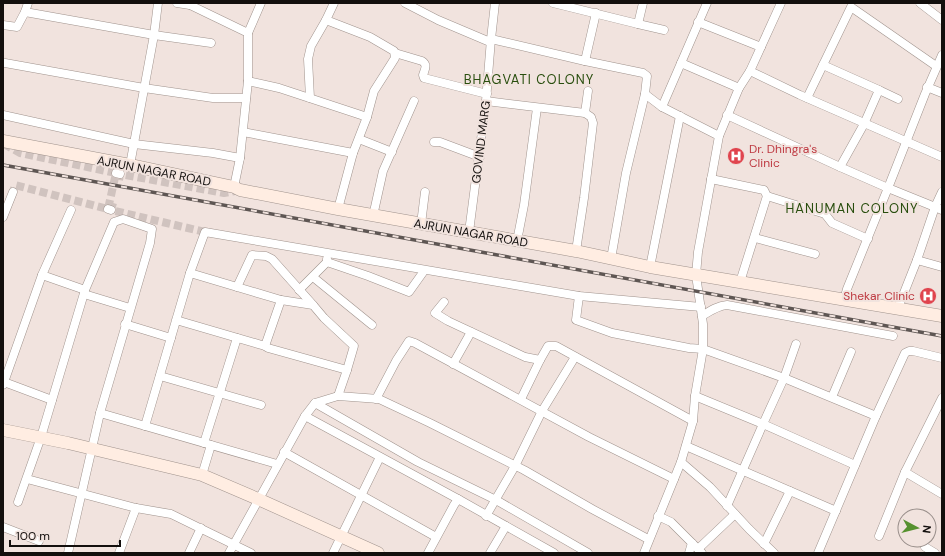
<svg xmlns="http://www.w3.org/2000/svg" width="945" height="556" viewBox="0 0 945 556" font-family="'DM Sans',sans-serif">
<style>
.lines{fill:none;stroke-linecap:round;stroke-linejoin:round}
.street-tunnel{stroke:#d0c3bf;stroke-width:8;stroke-dasharray:8 4;stroke-linecap:butt}
.street-casing{stroke:#a0938d;stroke-width:9}
.secondary-casing{stroke:#a0938d;stroke-width:13}
.street{stroke:#fff;stroke-width:8}
.secondary{stroke:#ffede2;stroke-width:12}
.rail-casing{stroke:#5e5653;stroke-width:3.5}
.rail{stroke:#f1e3de;stroke-width:2;stroke-dasharray:6;stroke-linecap:butt}
.labels{text-anchor:middle;dominant-baseline:central;stroke-width:4;stroke-linejoin:round;paint-order:stroke}
.street-label{font-size:12px;fill:#130f0d;stroke:#f1e3de}
.health-label{font-size:12px;fill:#be3a42;stroke:#f1e3de;text-anchor:start}
.neighbourhood-label{font-size:13px;letter-spacing:1px;fill:#294e0e;stroke:#f1e3de}
</style>
<rect width="100%" height="100%" fill="#f1e3de"/>
<g class="lines">
<!-- street-tunnel -->
<g class="street-tunnel">
<polyline points="4,144 20,153 116,173 108,209 15,185 13,192"/>
<polyline points="119,180 120,174 224,193 240,190"/>
<polyline points="113,203 111,210 205,232"/>
</g>
<!-- street casing -->
<g class="street-casing">
<g id="street">
<polyline points="28,3 25,12 154,35 211,43"/>
<polyline points="177,3 190,5"/>
<polyline points="191,3 190,5 248,33"/>
<polyline points="334,3 326,20 370,37 394,51 395,58 374,91 367,117"/>
<polyline points="405,3 438,20 490,42"/>
<polyline points="553,3 638,24"/>
<polyline points="643,3 638,24 664,30"/>
<polyline points="920,3 942,20"/>
<polyline points="698,22 761,47"/>
<polyline points="3,25 17,27 25,12"/>
<polyline points="491,39 585,61 643,73 647,76 645,94"/>
<path d="M395 53 422 61C428 65 425 69 423 75L424 78 487 94"/>
<polyline points="585,61 596,13"/>
<polyline points="5,63 144,88 213,98 246,98"/>
<polyline points="681,63 739,88"/>
<polyline points="823,65 879,90 864,124 840,167 888,188 847,289 844,300"/>
<polyline points="750,71 781,3"/>
<polyline points="248,81 279,88 367,117 353,153 338,209"/>
<polyline points="927,87 942,93"/>
<polyline points="879,90 898,99"/>
<polyline points="310,98 308,59 311,46 326,20"/>
<polyline points="807,98 851,7 936,66"/>
<polyline points="486,101 585,113 591,117 593,123 584,198 576,251"/>
<polyline points="662,107 707,3"/>
<polyline points="585,113 588,91"/>
<polyline points="3,115 134,144 213,153 240,158"/>
<polyline points="727,115 840,167"/>
<polyline points="243,132 353,153"/>
<polyline points="359,139 392,152"/>
<polyline points="434,142 440,142 480,157"/>
<polyline points="130,165 154,35 158,3"/>
<polyline points="116,173 120,174"/>
<polyline points="711,179 764,190 767,196 825,214 832,223 868,239"/>
<polyline points="234,187 240,158 248,81 248,33 261,3"/>
<polyline points="942,192 935,207 942,210"/>
<polyline points="108,209 111,210"/>
<polyline points="373,216 383,171 414,101"/>
<polyline points="3,217 13,192"/>
<polyline points="421,224 425,192"/>
<polyline points="469,232 486,101 491,39 495,3"/>
<polyline points="755,238 815,254"/>
<polyline points="517,241 524,205 537,108"/>
<polyline points="611,259 626,173 645,94 662,107 719,136"/>
<polyline points="917,260 942,267"/>
<polyline points="327,262 368,276 409,292 424,271"/>
<polyline points="650,267 680,116"/>
<polyline points="190,273 205,232 579,296 701,307"/>
<polyline points="42,275 85,290"/>
<polyline points="313,277 372,325"/>
<polyline points="740,282 767,196"/>
<polyline points="237,287 252,255 266,256 272,259 313,305"/>
<polyline points="299,290 327,262 327,259"/>
<polyline points="84,294 130,308"/>
<polyline points="579,296 576,320 612,333 689,348 703,349 784,378 763,424 855,465"/>
<polyline points="281,300 313,305 324,318 354,346 347,370"/>
<polyline points="444,302 435,313 448,321 525,357 540,360 521,399"/>
<polyline points="898,308 917,260 935,207 888,188 925,94 942,55"/>
<path d="M702 316C710 311 717 306 727 305L893 336"/>
<polyline points="125,324 171,338"/>
<polyline points="796,344 784,378 876,416"/>
<polyline points="265,346 268,348 347,370 338,396"/>
<polyline points="540,360 548,346 556,346 693,421"/>
<polyline points="453,364 471,332"/>
<polyline points="160,376 261,405"/>
<polyline points="4,382 52,400"/>
<polyline points="3,385 42,275 71,210"/>
<polyline points="695,396 763,424 727,506"/>
<polyline points="832,397 851,352"/>
<polyline points="942,398 905,472 942,494"/>
<polyline points="376,399 396,361 409,341 415,343 589,437 674,479"/>
<polyline points="315,403 418,462 496,500 588,553"/>
<polyline points="100,413 277,464"/>
<polyline points="305,416 458,499"/>
<polyline points="145,426 190,273 281,300 265,346 176,320"/>
<polyline points="204,443 237,338"/>
<polyline points="686,446 836,511"/>
<polyline points="284,452 436,537"/>
<polyline points="681,462 710,487 749,529 774,553"/>
<polyline points="202,475 211,445"/>
<polyline points="27,479 136,508 171,514 251,553"/>
<polyline points="18,502 41,437 85,290 114,222 123,219 152,229 150,243 100,413 68,553"/>
<polyline points="486,516 515,466 542,411 575,357"/>
<polyline points="658,516 671,522 702,553"/>
<polyline points="3,527 39,541"/>
<polyline points="879,536 905,472"/>
<polyline points="764,544 790,491"/>
<polyline points="925,547 935,553"/>
<polyline points="698,549 735,514"/>
<polyline points="119,553 136,508"/>
<polyline points="189,553 201,528"/>
<polyline points="229,553 305,416 315,403 338,396 379,399 430,423 524,470 592,509 648,539"/>
<polyline points="333,553 380,457"/>
<polyline points="428,553 454,505 458,499 554,553"/>
<polyline points="490,553 506,526"/>
<polyline points="644,553 681,462 693,421 695,396 703,349 703,324 696,275 698,252 719,136 739,88 750,71 800,95 942,157"/>
<polyline points="689,553 692,543"/>
<polyline points="818,553 876,416 905,353 909,351 913,351 942,358"/>
</g>
</g>
<!-- secondary casing -->
<g class="secondary-casing">
<g id="secondary">
<polyline points="3,141 130,165 234,187 240,190 338,209 576,251 650,267 942,316"/>
<polyline points="3,430 68,443 202,475 258,499 378,553"/>
</g>
</g>
<!-- street -->
<use href="#street" class="street"/>
<!-- secondary -->
<use href="#secondary" class="secondary"/>
<!-- rail casing -->
<g class="rail-casing">
<polyline id="rail" points="3,165 942,336"/>
</g>
<!-- rail -->
<use href="#rail" class="rail"/>
</g>
<!-- icons -->
<defs>
<g id="hospital-disc" transform="scale(0.9)"><circle r="9.5" fill="#e0444e" stroke="#f1e3de"/><path d="M-5-5h3v3.5h4V-5h3V5h-3V1.5h-4V5h-3Z" fill="#fff"/></g>
</defs>
<g fill-rule="evenodd">
<use href="#hospital-disc" x="736" y="156"/>
<use href="#hospital-disc" x="928" y="296"/>
</g>
<g class="labels">
<!-- street labels -->
<g class="street-label">
<text transform="translate(481 142) rotate(-83)">GOVIND MARG</text>
<text transform="translate(154 171) rotate(11)">AJRUN NAGAR ROAD</text>
<text transform="translate(471 233) rotate(10)">AJRUN NAGAR ROAD</text>
</g>
<!-- health labels -->
<g class="health-label">
<text x="749" y="149">Dr. Dhingra's<tspan x="749" dy="14">Clinic</tspan></text>
<text x="915" y="296" text-anchor="end">Shekar Clinic</text>
</g>
<!-- neighbourhood labels -->
<g class="neighbourhood-label">
<text x="529" y="79">BHAGVATI COLONY</text>
<text x="852" y="208">HANUMAN COLONY</text>
</g>
</g>
<!-- border -->
<rect width="945" height="556" fill="none" stroke="#130f0d" stroke-width="8"/>
<!-- north arrow -->
<g transform="translate(917 528) rotate(97)"><circle r="19" fill="#f1e3de" stroke="#988e8a"/>
<path d="M0-3L7 15L0 10L-7 15Z" fill="#56912f"/>
<text y="-6" font-size="11" font-weight="bold" text-anchor="middle" fill="#130f0d">N</text>
</g>
<!-- scale -->
<path d="M10 540v6h110v-6" fill="none" stroke="#130f0d" stroke-width="2"/>
<text x="16" y="540" font-size="12" fill="#130f0d" stroke="#f1e3de" stroke-width="3" paint-order="stroke">100 m</text>
</svg>
